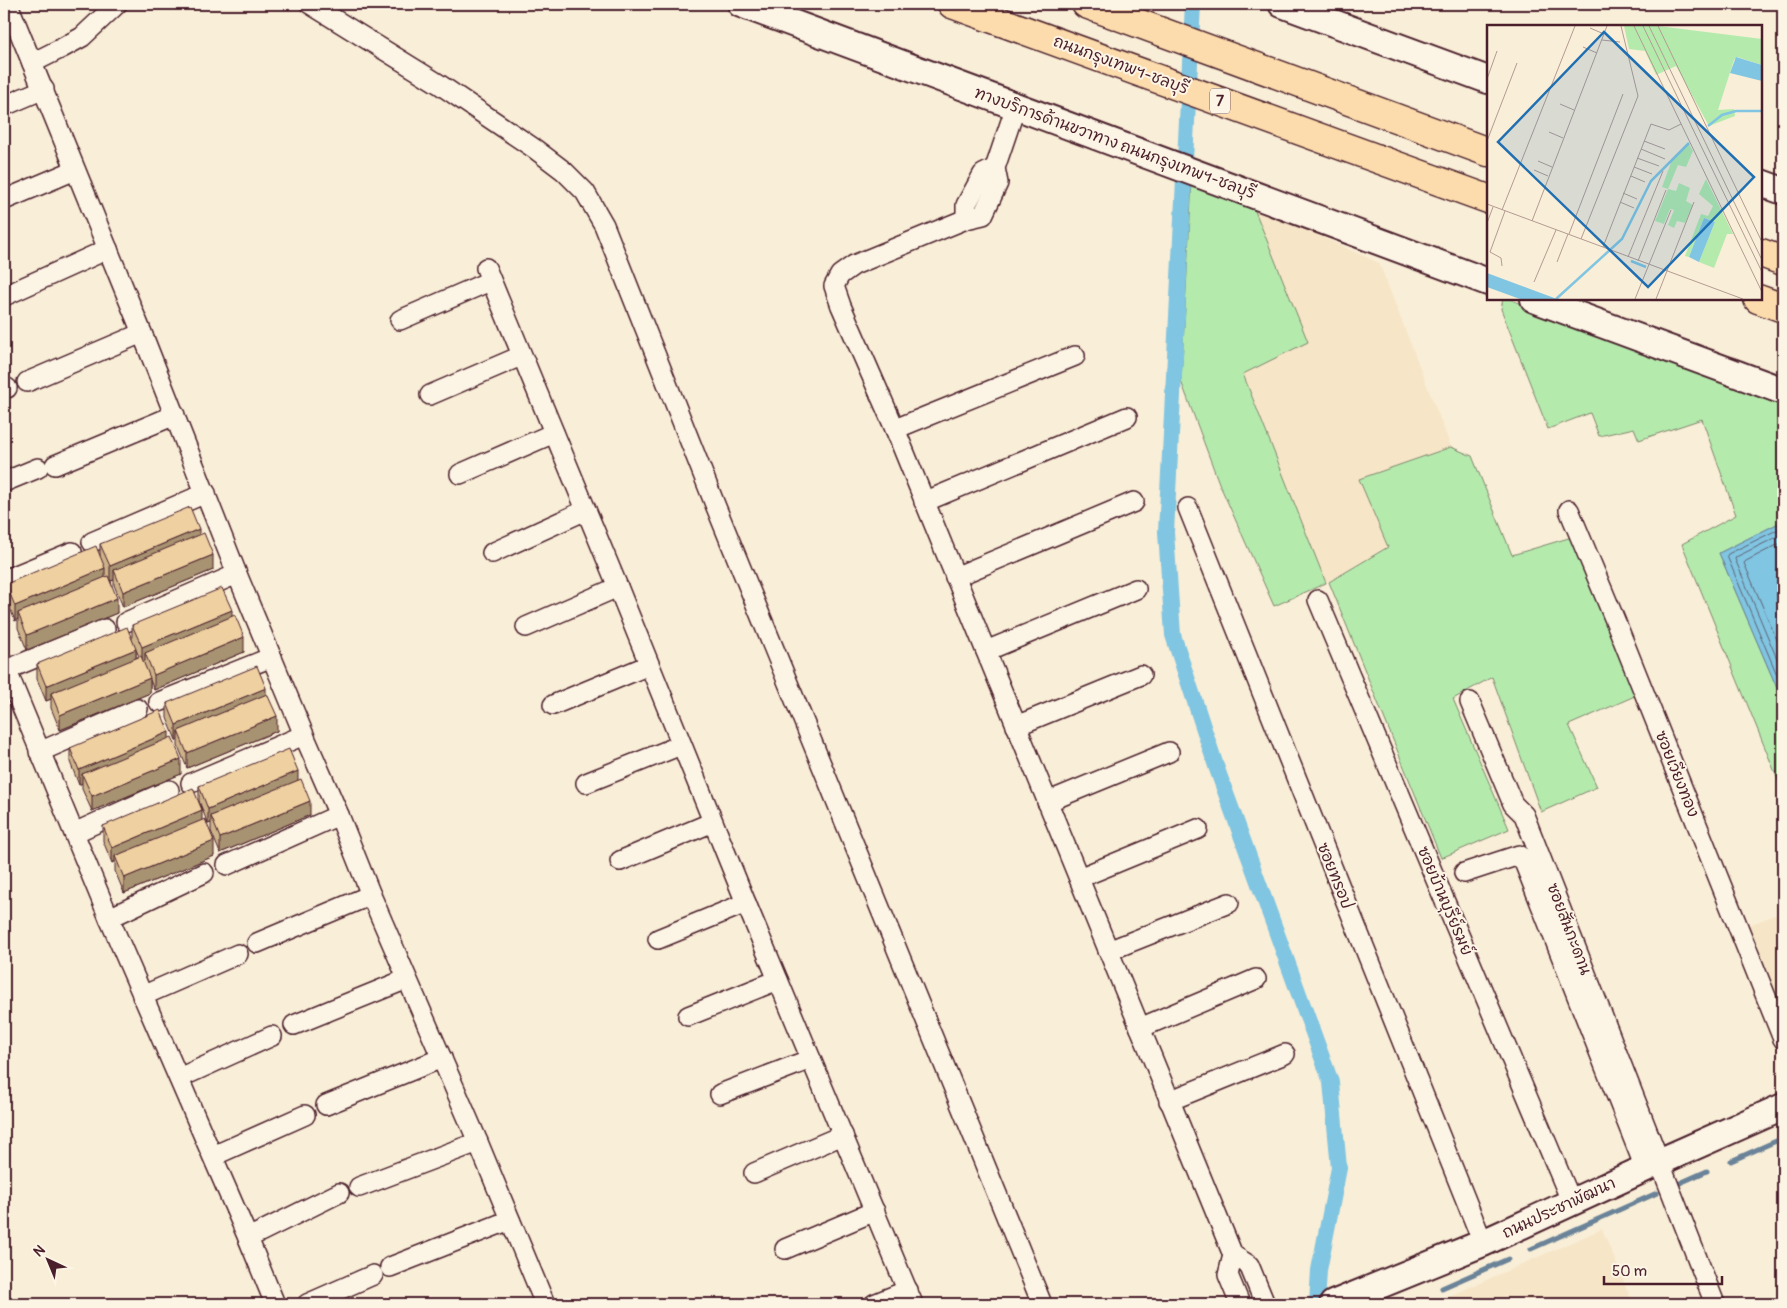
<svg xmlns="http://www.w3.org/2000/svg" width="1787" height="1308" viewBox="0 0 1787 1308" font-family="Pangolin,'Playpen Sans Thai',sans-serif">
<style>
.built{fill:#f6e5c7}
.green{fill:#b4ebad;stroke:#7f856c}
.water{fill:#80c5e1;stroke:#6a8398}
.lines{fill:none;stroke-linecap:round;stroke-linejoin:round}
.shore{stroke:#606174;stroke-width:1}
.stream{stroke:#6a8398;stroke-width:5}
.canal{stroke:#80c5e1;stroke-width:16}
.street-casing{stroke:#4a1f2b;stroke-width:22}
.secondary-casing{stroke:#4a1f2b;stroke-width:30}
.highway-casing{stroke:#4a1f2b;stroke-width:31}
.street{stroke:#fcf5e5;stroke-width:19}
.secondary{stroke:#fcf5e5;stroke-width:26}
.highway{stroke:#fcdcac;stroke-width:28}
.wall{fill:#cdb38a;stroke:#4a1f2b;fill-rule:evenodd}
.shaded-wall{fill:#a79271;stroke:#4a1f2b}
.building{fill:#eed0a1;stroke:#4a1f2b}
.labels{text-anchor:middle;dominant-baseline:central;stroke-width:4;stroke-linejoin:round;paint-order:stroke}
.shield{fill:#fcf5e5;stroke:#7f5f63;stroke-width:1}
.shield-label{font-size:15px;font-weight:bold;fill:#4a1f2b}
.street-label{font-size:16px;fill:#4a1f2b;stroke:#fcf5e5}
.inset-river{fill:none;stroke:#80c5e1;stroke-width:2.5}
.inset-road{fill:none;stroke:#b39b92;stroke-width:1}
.view{fill:#1f6fb2;fill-opacity:0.15;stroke:#1f6fb2;stroke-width:2.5}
.inset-edge{fill:none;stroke:#4a1f2b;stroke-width:2.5}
</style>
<rect width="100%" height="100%" fill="#f9eed7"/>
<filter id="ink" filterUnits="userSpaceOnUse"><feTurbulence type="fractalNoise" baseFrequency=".02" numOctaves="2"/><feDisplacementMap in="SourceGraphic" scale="10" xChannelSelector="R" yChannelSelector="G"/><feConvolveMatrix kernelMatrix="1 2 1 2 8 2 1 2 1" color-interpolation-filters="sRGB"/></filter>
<g filter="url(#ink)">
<!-- built -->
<g class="built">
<polygon points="1253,206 1379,263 1451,447 1359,479 1388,547 1326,583 1243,373 1307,342"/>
<polygon points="1783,912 1783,1014 1747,926"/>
<polygon points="1602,1229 1633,1304 1432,1304"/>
</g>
<!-- green -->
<g class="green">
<polygon points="1192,182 1253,206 1308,342 1243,374 1326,583 1274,606 1219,483 1181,381"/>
<polygon points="1503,299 1509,299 1783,406 1783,521 1719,553 1783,702 1783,792 1682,544 1736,515 1702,419 1639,440 1634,428 1599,436 1590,413 1548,429 1501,309"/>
<polygon points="1451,447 1472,456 1512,555 1572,537 1637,695 1569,725 1597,787 1541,812 1492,677 1453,699 1509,829 1441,858 1329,582 1388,547 1359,479"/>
</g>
<!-- water -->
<polygon class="water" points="1783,521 1783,702 1719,553"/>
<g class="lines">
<!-- shore -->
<g class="shore">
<polyline points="1783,527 1728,554 1727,556 1783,689"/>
<polyline points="1783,534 1736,557 1735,559 1783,673"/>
<polyline points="1783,542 1746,561 1744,563 1783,654"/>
</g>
<!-- stream -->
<g class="stream">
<polyline points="1731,1161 1783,1138"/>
<polyline points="1680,1183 1707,1171"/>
<polyline points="1531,1249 1657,1193"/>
<polyline points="1442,1288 1508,1259"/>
</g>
<!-- canal -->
<polyline class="canal" points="1193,4 1166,532 1173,635 1217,769 1331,1082 1339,1168 1319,1270 1317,1304"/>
<!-- street casing -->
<g class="street-casing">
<g id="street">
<polyline points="8,4 142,333 237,574 304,735 339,815 371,895 478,1142 545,1304"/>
<polyline points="310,4 439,84 535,149 564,171 585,192 604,225 716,507 1042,1304"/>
<polyline points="32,63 62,48 82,37 117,4"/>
<polyline points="4,106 44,89"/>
<polyline points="1016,106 995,168 998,183 983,215 966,219 854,265 840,275 834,286 841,306 895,429 1233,1255 1249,1265 1265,1304"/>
<polyline points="4,200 75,170"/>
<polyline points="966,219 966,205 983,174 995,168"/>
<polyline points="486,268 618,587 746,903 913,1304"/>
<polyline points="4,296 108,249"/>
<polyline points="400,320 490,281"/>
<polyline points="27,382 142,333"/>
<polyline points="4,389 7,388"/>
<polyline points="430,395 521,356"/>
<polyline points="895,429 1075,356"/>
<polyline points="55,465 175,415"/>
<polyline points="460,474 554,433"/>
<polyline points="4,482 38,468"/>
<polyline points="924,502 1127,417"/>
<polyline points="1188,508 1483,1243"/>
<polyline points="1569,510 1617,625 1783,1039"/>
<polyline points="92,542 206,493"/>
<polyline points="492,553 586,510"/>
<polyline points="955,577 1134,502"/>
<polyline points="4,580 72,552"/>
<polyline points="1318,600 1572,1203"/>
<polyline points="126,622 237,574"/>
<polyline points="526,627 618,587"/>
<polyline points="986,651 1136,589"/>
<polyline points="4,664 109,918 248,1238 275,1304"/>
<polyline points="6,670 105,629"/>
<polyline points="159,702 272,657"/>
<polyline points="1470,702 1513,804 1524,815 1715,1304"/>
<polyline points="553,705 649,665"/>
<polyline points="1016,726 1141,675"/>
<polyline points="39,752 138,709"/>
<polyline points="191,783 304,735"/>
<polyline points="586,783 681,745"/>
<polyline points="1047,802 1169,752"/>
<polyline points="74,833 169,790"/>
<polyline points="620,861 713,822"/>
<polyline points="227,865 339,815"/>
<polyline points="1464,873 1519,855 1522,857 1645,1168"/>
<polyline points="1079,878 1198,829"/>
<polyline points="109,918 204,873"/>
<polyline points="658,939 746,903"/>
<polyline points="257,943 371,895"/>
<polyline points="1108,951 1229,903"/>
<polyline points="142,996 238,954"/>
<polyline points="688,1016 778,980"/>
<polyline points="294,1025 407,979"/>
<polyline points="1140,1028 1256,979"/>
<polyline points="179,1078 272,1036"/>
<polyline points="720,1094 811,1059"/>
<polyline points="1169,1101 1285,1054"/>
<polyline points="326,1105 442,1058"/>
<polyline points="213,1156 305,1115"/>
<polyline points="754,1173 843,1135"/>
<polyline points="359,1187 478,1142"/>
<polyline points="248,1238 339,1193"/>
<polyline points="785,1249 875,1211"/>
<polyline points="1233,1255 1228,1275 1240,1304"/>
<polyline points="390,1267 510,1220"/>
<polyline points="307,1304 373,1275"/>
<polyline points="874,1304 908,1290"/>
</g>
</g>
<!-- secondary casing -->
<g class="secondary-casing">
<g id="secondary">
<polyline points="741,4 1488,282"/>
<polyline points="1282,4 1488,80"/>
<polyline points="1761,183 1783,191"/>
<polyline points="1534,299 1783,391"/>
<polyline points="1333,1304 1483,1243 1659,1162 1783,1107"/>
</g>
</g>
<!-- highway casing -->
<g class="highway-casing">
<g id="highway">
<polyline points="952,4 1488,199"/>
<polyline points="1086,4 1488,152"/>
<polyline points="1761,253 1783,261"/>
<polyline points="1758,299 1783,308"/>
</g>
</g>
<!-- street -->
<use href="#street" class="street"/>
<!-- secondary -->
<use href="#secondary" class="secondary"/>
<!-- highway -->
<use href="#highway" class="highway"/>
</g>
<!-- wall -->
<g class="wall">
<polygon points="199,535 213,570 123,607 114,585 114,580 111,581 117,613 27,650 18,628 18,619 15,621 6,598 6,584 100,556 100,544"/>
<path d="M232 617 244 652 154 690 150 680V693L60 730 51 708V699L46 701 37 679V664L132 639V625ZM136 650 139 656 136 658Z"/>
<polygon points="266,694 277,731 187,768 178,746 178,740 176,740 167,718 167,703"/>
<polygon points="169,738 181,774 92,811 82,789 82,783 79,785 70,762 70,748"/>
<polygon points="298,780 310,815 220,853 211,831 211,823 208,824 199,801 199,786"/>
<polygon points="202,820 214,856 124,893 115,871 115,861 112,863 103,841 103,826"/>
</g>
<!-- shaded-wall -->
<g class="shaded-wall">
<polygon points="199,529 199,544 114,570 114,580 110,581 110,566"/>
<polygon points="213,555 213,570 123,607 123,592"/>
<polygon points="105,568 105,583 18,613 18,619 15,621 15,606"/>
<polygon points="117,598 117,613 27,650 27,635"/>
<polygon points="232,610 232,625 145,653 145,661 142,662 142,647"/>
<polygon points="244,637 244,652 154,690 154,675"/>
<polygon points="136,649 136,664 51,693 51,699 46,701 46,686"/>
<polygon points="150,678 150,693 60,730 60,715"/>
<polygon points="266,688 266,703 178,731 178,740 176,740 176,725"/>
<polygon points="277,716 277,731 187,768 187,753"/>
<polygon points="169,732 169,747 82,774 82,783 79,785 79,770"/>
<polygon points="181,759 181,774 92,811 92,796"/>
<polygon points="298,771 298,786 211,816 211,823 208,824 208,809"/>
<polygon points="310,801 310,815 220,853 220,838"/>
<polygon points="202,810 202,825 115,856 115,861 112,863 112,848"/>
<polygon points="214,841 214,856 124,893 124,878"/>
</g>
<!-- building -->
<g class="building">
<polygon points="190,507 199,529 110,566 100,544"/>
<polygon points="204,533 213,555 123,592 114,570"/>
<polygon points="96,546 105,568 15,606 6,584"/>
<polygon points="108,576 117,598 27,635 18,613"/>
<polygon points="222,588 232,610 142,647 132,625"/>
<polygon points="235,615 244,637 154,675 145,653"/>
<polygon points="127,627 136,649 46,686 37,664"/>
<polygon points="141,656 150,678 60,715 51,693"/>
<polygon points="257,666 266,688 176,725 167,703"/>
<polygon points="267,694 277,716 187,753 178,731"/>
<polygon points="160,710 169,732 79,770 70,748"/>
<polygon points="172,737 181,759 92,796 82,774"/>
<polygon points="289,749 298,771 208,809 199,786"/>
<polygon points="301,779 310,801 220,838 211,816"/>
<polygon points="193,788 202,810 112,848 103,826"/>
<polygon points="205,819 214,841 124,878 115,856"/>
</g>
</g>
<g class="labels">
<!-- shield labels -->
<rect class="shield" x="1210" y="88.5" width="20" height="25" rx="4"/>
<g class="shield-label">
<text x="1220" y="101">7</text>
</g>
<!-- street labels -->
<g class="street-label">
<text transform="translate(1121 65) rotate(20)">ถนนกรุงเทพฯ-ชลบุรี</text>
<text transform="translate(1115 143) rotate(20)">ทางบริการด้านขวาทาง ถนนกรุงเทพฯ-ชลบุรี</text>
<text transform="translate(1677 774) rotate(68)">ซอยเวียงทอง</text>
<text transform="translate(1335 876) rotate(68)">ซอยทรอป</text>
<text transform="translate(1445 901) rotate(67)">ซอยบ้านบุรีย์รมย์</text>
<text transform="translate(1569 929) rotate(69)">ซอยสันกะดาน</text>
<text transform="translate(1559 1208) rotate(-25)">ถนนประชาพัฒนา</text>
</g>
</g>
<!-- overview -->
<g transform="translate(1487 25)">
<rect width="275" height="275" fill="#f9eed7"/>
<path d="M137 1H171L275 14V40L250 32 247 35 231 85 247 84 248 91 222 101 189 41 169 50 158 26 142 24ZM202 119 206 126 199 142 191 140 181 164 189 166 192 158 203 163 199 176 206 180 198 198 190 196 187 203 181 200 187 185 183 184 177 199 168 196 181 164 175 162 185 135ZM219 154 246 209H240L227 243 212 237 228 197 217 193 202 232 198 231 214 189 221 191 226 181 212 169Z" fill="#b4ebad"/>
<path d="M249 32 275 40V56L243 48ZM217 193 228 197 212 237 202 232ZM0 248 70 274H33L0 262Z" fill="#80c5e1"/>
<path class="inset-river" d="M221 101 235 90 249 86H275M144 236 159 242M69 274 135 214 164 156 202 118"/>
<path class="inset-road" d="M147 1 275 267M156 1 275 247M162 1 275 235M171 1 275 217M103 3 117 9M115 15 133 17M96 22 110 28M0 54 10 26M73 79 87 85M62 107 76 113M0 116 30 38M157 116 178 124M154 124 178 134M150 133 172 141M51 136 65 142M147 142 165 149M47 145 61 151M144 151 158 157M136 168 150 174M133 177 147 183M0 179 256 274M15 185 88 1M45 196 120 1M0 198 6 182M82 209 136 69M94 214 151 71 134 1M116 222 164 99 182 105 194 99M141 232 176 146M151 236 179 165M70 237 81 209M15 241 14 233 3 227 18 186M47 257 69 205M148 274 184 185M169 274 207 177"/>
<path class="view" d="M117 7 267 152 161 262 11 117Z"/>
<rect width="275" height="275" class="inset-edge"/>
</g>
<!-- margin -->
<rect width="1787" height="1308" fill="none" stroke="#fcf5e5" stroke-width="20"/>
<rect x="10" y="10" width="1767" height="1288" fill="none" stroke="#4a1f2b" stroke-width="2" filter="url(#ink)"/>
<!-- north arrow -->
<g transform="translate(48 1260) rotate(316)" stroke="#fcf5e5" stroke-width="4" paint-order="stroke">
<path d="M0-4L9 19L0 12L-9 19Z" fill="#4a1f2b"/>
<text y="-8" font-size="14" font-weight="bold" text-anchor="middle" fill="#4a1f2b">N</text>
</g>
<!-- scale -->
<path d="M1604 1276v8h118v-8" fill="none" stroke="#4a1f2b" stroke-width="2.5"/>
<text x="1612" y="1276" font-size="15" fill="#4a1f2b" stroke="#fcf5e5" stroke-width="4" paint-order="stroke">50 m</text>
</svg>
